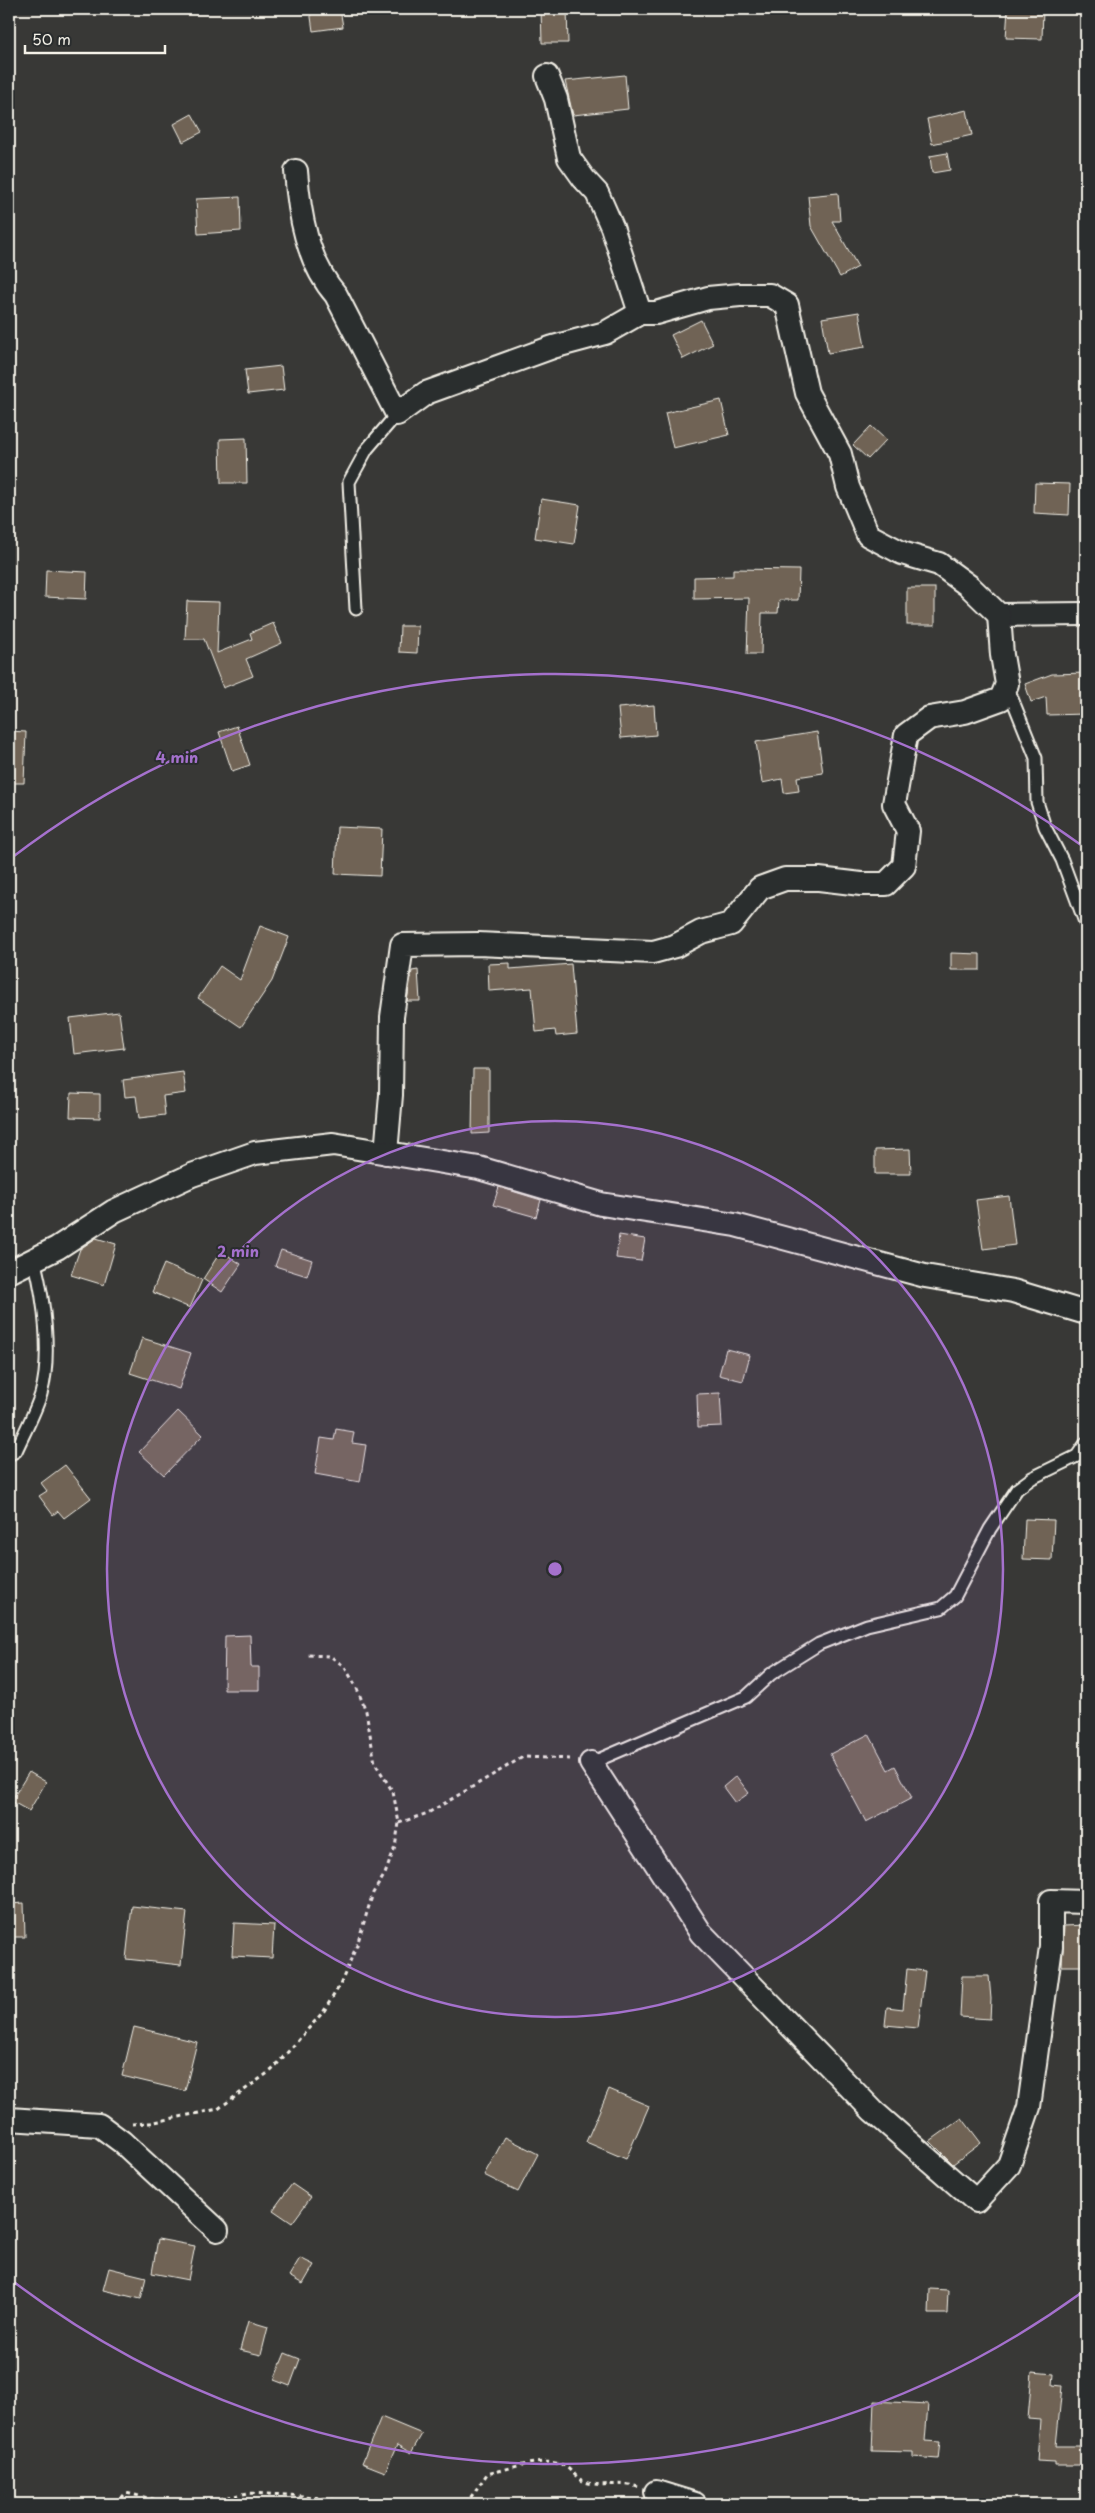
<svg xmlns="http://www.w3.org/2000/svg" width="1095" height="2513" viewBox="0 0 1095 2513" font-family="'Playpen Sans',sans-serif">
<style>
.building{fill:#6f6355;stroke:#f4f1e8}
.lines{fill:none;stroke-linecap:round;stroke-linejoin:round}
.lane-casing{stroke:#f4f1e8;stroke-width:15}
.street-casing{stroke:#f4f1e8;stroke-width:26}
.path{stroke:#f4f1e8;stroke-width:3;stroke-dasharray:4 4;stroke-linecap:butt}
.lane{stroke:#2a2d2e;stroke-width:11}
.street{stroke:#2a2d2e;stroke-width:22}
.ring{fill:none;stroke:#a571cd;stroke-width:2.5}
.centre{fill:#a571cd;stroke:#2a2d2e;stroke-width:2.5}
.ring-label{font-size:15px;text-anchor:middle;font-weight:bold;fill:#a571cd;stroke:#2a2d2e;stroke-width:4;stroke-linejoin:round;paint-order:stroke}
</style>
<rect width="100%" height="100%" fill="#383836"/>
<filter id="ink" filterUnits="userSpaceOnUse"><feTurbulence type="fractalNoise" baseFrequency=".02" numOctaves="2"/><feDisplacementMap in="SourceGraphic" scale="10" xChannelSelector="R" yChannelSelector="G"/><feConvolveMatrix kernelMatrix="1 2 1 2 8 2 1 2 1" color-interpolation-filters="sRGB"/></filter>
<g filter="url(#ink)">
<!-- building -->
<g class="building">
<polygon points="321,9 340,9 343,27 313,31 310,10"/>
<polygon points="541,9 567,9 568,43 542,43"/>
<polygon points="1008,9 1043,9 1042,39 1006,38"/>
<polygon points="625,75 628,109 573,115 565,81"/>
<polygon points="967,110 972,135 932,144 927,119"/>
<polygon points="192,114 202,132 183,142 174,124"/>
<polygon points="947,153 950,170 932,173 930,156"/>
<polygon points="838,193 840,221 832,221 858,267 840,277 811,226 808,196"/>
<polygon points="240,197 241,231 198,234 196,199"/>
<polygon points="859,312 865,347 828,353 822,318"/>
<polygon points="701,320 713,344 683,359 671,335"/>
<polygon points="281,366 284,390 248,394 245,370"/>
<polygon points="721,400 729,435 673,448 665,413"/>
<polygon points="871,426 886,440 868,459 853,445"/>
<polygon points="246,438 247,483 221,483 220,439"/>
<polygon points="1035,483 1070,484 1069,515 1034,513"/>
<polygon points="541,499 580,505 574,544 535,538"/>
<polygon points="733,569 799,570 798,600 779,600 778,613 762,613 761,654 747,654 749,598 694,599 694,577 733,576"/>
<polygon points="46,570 87,572 86,599 45,597"/>
<rect x="907" y="588" width="28" height="37"/>
<polygon points="187,601 219,602 217,653 252,639 250,633 273,623 282,643 246,659 253,676 223,688 204,639 185,639"/>
<polygon points="400,626 418,626 417,653 399,652"/>
<polygon points="1086,673 1086,714 1047,715 1046,697 1031,702 1025,684 1052,674"/>
<polygon points="654,705 656,735 621,738 618,708"/>
<polygon points="237,726 250,765 232,771 219,732"/>
<polygon points="9,731 26,732 24,783 9,783"/>
<polygon points="817,732 823,773 797,777 799,791 784,793 782,779 762,783 756,742"/>
<polygon points="337,827 382,829 380,876 335,874"/>
<polygon points="260,926 289,937 272,981 241,1027 198,998 220,966 240,980"/>
<polygon points="951,953 980,954 980,970 951,970"/>
<polygon points="510,963 510,969 571,964 577,1034 556,1036 555,1030 536,1032 532,988 489,991 488,964"/>
<polygon points="418,970 420,1001 407,1001 412,971"/>
<polygon points="119,1012 124,1048 74,1054 70,1018"/>
<polygon points="473,1069 489,1069 489,1133 472,1134"/>
<polygon points="183,1072 186,1093 163,1096 165,1115 139,1118 136,1096 125,1097 123,1080"/>
<polygon points="71,1093 100,1094 100,1118 70,1117"/>
<polygon points="910,1149 911,1174 875,1174 875,1150"/>
<polygon points="499,1187 541,1200 536,1217 493,1205"/>
<polygon points="1009,1196 1015,1245 983,1249 976,1200"/>
<polygon points="619,1235 645,1239 641,1261 616,1258"/>
<polygon points="96,1238 116,1244 104,1285 71,1275 80,1249"/>
<polygon points="281,1250 312,1260 307,1276 275,1266"/>
<polygon points="221,1251 241,1264 222,1292 203,1279"/>
<polygon points="164,1264 202,1280 190,1308 152,1292"/>
<polygon points="142,1338 191,1353 179,1389 130,1373"/>
<polygon points="726,1349 750,1355 743,1381 719,1375"/>
<polygon points="720,1393 722,1426 698,1427 697,1394"/>
<polygon points="178,1411 203,1435 164,1475 139,1452"/>
<polygon points="336,1429 354,1432 352,1443 366,1445 360,1482 315,1474 321,1438 334,1440"/>
<polygon points="65,1465 91,1498 64,1518 58,1511 53,1515 39,1496 47,1491 41,1483"/>
<polygon points="1025,1519 1054,1520 1052,1560 1023,1559"/>
<polygon points="250,1635 251,1667 259,1667 259,1690 224,1690 225,1636"/>
<polygon points="869,1734 888,1770 895,1766 912,1798 866,1822 830,1754"/>
<polygon points="29,1772 46,1782 29,1811 11,1801"/>
<polygon points="736,1776 749,1793 735,1803 723,1787"/>
<polygon points="24,1903 25,1937 9,1937 9,1904"/>
<polygon points="132,1906 187,1912 181,1965 126,1959"/>
<polygon points="234,1923 274,1925 272,1958 232,1956"/>
<polygon points="1086,1925 1086,1966 1062,1966 1064,1926"/>
<polygon points="907,1969 925,1971 918,2028 885,2025 887,2007 903,2009"/>
<polygon points="962,1976 989,1976 991,1999 990,2019 960,2017"/>
<polygon points="134,2027 197,2042 185,2091 122,2076"/>
<polygon points="609,2089 649,2106 626,2159 586,2142"/>
<polygon points="962,2118 981,2143 953,2164 930,2141"/>
<polygon points="505,2137 538,2154 518,2192 484,2175"/>
<polygon points="292,2184 311,2197 292,2223 273,2210"/>
<polygon points="158,2239 195,2246 188,2280 152,2273"/>
<polygon points="300,2258 314,2265 303,2284 289,2276"/>
<polygon points="109,2268 146,2277 141,2299 103,2290"/>
<polygon points="930,2289 948,2290 947,2314 929,2314"/>
<polygon points="248,2321 268,2327 261,2355 240,2350"/>
<polygon points="285,2353 300,2359 290,2386 274,2380"/>
<polygon points="1032,2372 1054,2374 1053,2385 1062,2386 1056,2446 1086,2446 1086,2465 1055,2465 1055,2462 1037,2461 1040,2420 1028,2419"/>
<polygon points="874,2401 928,2404 925,2441 940,2442 938,2459 913,2457 913,2452 872,2451"/>
<polygon points="381,2417 422,2434 411,2453 397,2445 385,2472 362,2463"/>
</g>
<g class="lines">
<!-- lane casing -->
<g class="lane-casing">
<g id="lane">
<polyline points="356,609 349,482 367,449 397,414"/>
<polyline points="1007,686 1036,758 1037,802 1045,827 1062,860 1086,925"/>
<path d="M9 1455 16 1451C24 1433 35 1413 41 1394 52 1356 44 1297 34 1259"/>
<polyline points="591,1763 746,1697 771,1674 819,1644 867,1625 941,1608 955,1596 990,1529 1017,1489 1032,1478 1077,1456 1086,1443"/>
</g>
</g>
<!-- street casing -->
<g class="street-casing">
<g id="street">
<path d="M296 171C299 213 307 262 336 295L397 414 426 393 553 347 605 333 640 313"/>
<polyline points="999,615 1086,614"/>
<polyline points="386,1153 391,1095 392,1017 402,945 478,944 653,952 675,946 701,932 731,924 760,888 785,879 819,879 861,884 886,884 904,866 908,831 894,804 906,735 929,718 965,712 1001,699 1007,684 1002,655 999,615 969,586 939,564 902,553 868,535 848,487 840,454 807,393 787,305 770,295 740,295 708,298 656,313 640,313 612,227 597,193 584,179 569,158 556,99 547,76"/>
<polyline points="9,1272 57,1248 114,1211 192,1175 255,1153 333,1144 479,1168 601,1204 735,1225 925,1276 1013,1291 1086,1313"/>
<polyline points="591,1763 701,1933 873,2111 976,2201 1009,2165 1029,2107 1051,1947 1051,1901 1086,1902"/>
<polyline points="9,2119 99,2125 122,2142 217,2230"/>
<polyline points="656,2492 695,2504"/>
</g>
</g>
<!-- path -->
<g class="path">
<polyline points="399,1823 428,1813 523,1757 573,1759"/>
<polyline points="132,2124 150,2123 218,2109 272,2070 324,2011 340,1985 357,1945 373,1893 385,1874 395,1847 399,1823 393,1792 375,1763 366,1711 356,1686 344,1666 330,1656 308,1655"/>
<polyline points="116,2504 126,2493 175,2504"/>
<polyline points="196,2504 248,2493 305,2496 363,2504"/>
<path d="M466 2504 487 2474C509 2469 537 2458 560 2464 569 2466 575 2478 585 2482 603 2488 620 2481 638 2487"/>
</g>
<!-- lane -->
<use href="#lane" class="lane"/>
<!-- street -->
<use href="#street" class="street"/>
</g>
</g>
<!-- distance rings -->
<circle cx="555" cy="1569" r="448" fill="#a571cd" fill-opacity=".12"/>
<g class="ring">
<circle cx="555" cy="1569" r="448"/>
<path d="M1081 2293A895 895 0 0 1 10 2279M10 859A895 895 0 0 1 1081 845"/>
</g>
<circle cx="555" cy="1569" r="8" class="centre"/>
<g class="ring-label">
<text x="177" y="763">4 min</text>
<text x="238" y="1257">2 min</text>
</g>
<!-- margin -->
<rect width="1095" height="2513" fill="none" stroke="#2a2d2e" stroke-width="30"/>
<rect x="15" y="15" width="1065" height="2483" fill="none" stroke="#f4f1e8" stroke-width="2" filter="url(#ink)"/>
<!-- scale -->
<path d="M25 45v8h140v-8" fill="none" stroke="#f4f1e8" stroke-width="2.5"/>
<text x="32" y="45" font-size="15" fill="#f4f1e8" stroke="#2a2d2e" stroke-width="4" paint-order="stroke">50 m</text>
</svg>
